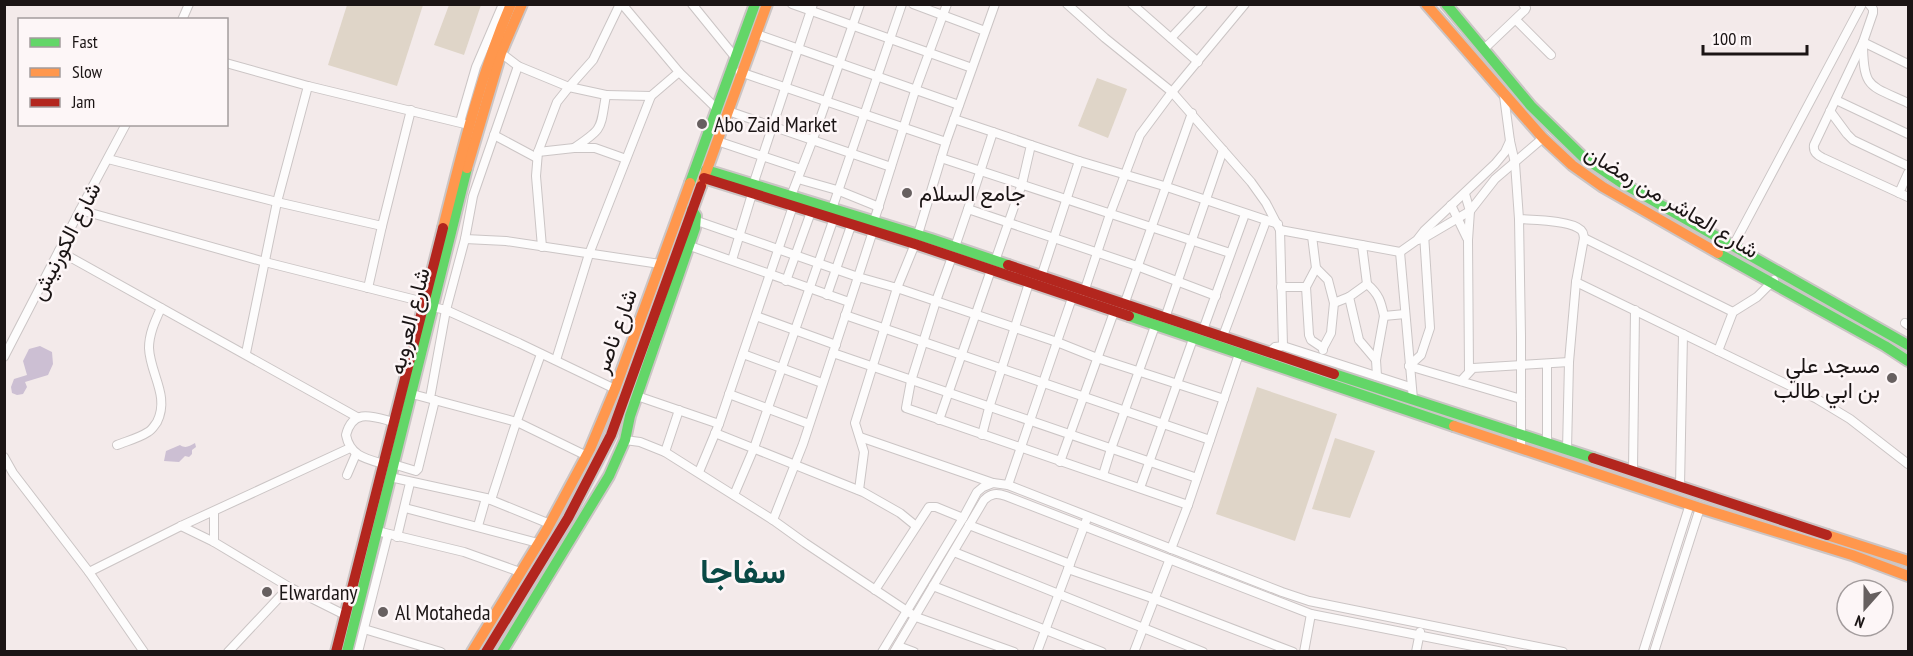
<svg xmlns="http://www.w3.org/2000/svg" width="1913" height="656" viewBox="0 0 1913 656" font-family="'PT Sans Narrow',Vazirmatn,sans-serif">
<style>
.green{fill:#dfd5c8}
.water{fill:#ccbfd3}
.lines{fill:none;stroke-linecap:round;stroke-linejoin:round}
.street-casing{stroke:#cbc5c5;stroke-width:10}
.fast-casing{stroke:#cbc5c5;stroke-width:14}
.slow-casing{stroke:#cbc5c5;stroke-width:14}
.jam-casing{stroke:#cbc5c5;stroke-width:14}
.street{stroke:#fdfcfc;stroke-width:8}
.fast{stroke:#63d668;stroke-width:10}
.slow{stroke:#ff974d;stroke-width:10}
.jam{stroke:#b3261e;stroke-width:10}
.poi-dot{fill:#676060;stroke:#fdf6f7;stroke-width:2}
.labels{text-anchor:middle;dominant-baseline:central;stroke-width:5;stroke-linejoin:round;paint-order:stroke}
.poi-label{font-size:22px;fill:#1b1515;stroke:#fdf6f7;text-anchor:start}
.street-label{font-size:22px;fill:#1b1515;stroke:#fdf6f7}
.town-label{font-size:34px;font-weight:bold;fill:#094945;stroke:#fdf6f7}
</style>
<rect width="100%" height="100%" fill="#f3eaea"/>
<!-- green -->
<g class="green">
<polygon points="479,4 481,5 464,55 434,45 449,5"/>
<polygon points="347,5 423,5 397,86 328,65"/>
<polygon points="1097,78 1127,89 1108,138 1078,126"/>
<polygon points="1257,387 1337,414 1295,541 1216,514"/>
<polygon points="1335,438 1375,451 1350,518 1312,509"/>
</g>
<!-- water -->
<g class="water">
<polygon points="40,346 52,352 53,364 48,375 25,382 27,387 23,394 17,395 12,393 11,387 14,379 27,375 23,361 29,349"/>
<path d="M195 443 196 447 192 450V454L189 457 185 456 179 462 164 461 166 451 180 445C186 449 189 446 195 443Z"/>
</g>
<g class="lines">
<!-- street casing -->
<g class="street-casing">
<g id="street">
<polyline points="622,4 679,72"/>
<polyline points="692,4 735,57"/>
<polyline points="792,4 972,68"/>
<polyline points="913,4 985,31"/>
<polyline points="1067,4 1105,38 1172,92 1251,182 1266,203 1280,230 1283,346 1275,347 1270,352"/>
<polyline points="1132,4 1198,62"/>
<path d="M1869 4 1873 9V13L1863 42 1814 145C1813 152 1817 155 1823 158L1908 197"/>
<polyline points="182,20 189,4"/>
<polyline points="1516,20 1551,55"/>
<polyline points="756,34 959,105"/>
<polyline points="1171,38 1203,4"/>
<polyline points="1484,49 1525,10 1526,8 1523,4"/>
<polyline points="501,53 518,66 569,87 557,102 538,152 536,176 542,247"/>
<polyline points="226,63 308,86 469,125"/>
<path d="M1908 64 1863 42C1863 89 1869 85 1908 103"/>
<polyline points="740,72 946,142"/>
<path d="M569 87 606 95C600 129 604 128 574 148H595L626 159"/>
<polyline points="569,87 593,60 620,4"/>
<polyline points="606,95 651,96 679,72 716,108"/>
<polyline points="1504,96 1510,141 1515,163 1519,219 1521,336 1521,448"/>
<polyline points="1836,100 1908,134"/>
<polyline points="728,111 891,167"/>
<polyline points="1830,111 1847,134 1853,140 1908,166"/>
<polyline points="954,119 993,132"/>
<polyline points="460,122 476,67 503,4"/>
<polyline points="494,135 537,158"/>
<polyline points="717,141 801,169"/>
<polyline points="1031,145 1079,161"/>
<polyline points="538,152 574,148"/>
<polyline points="941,158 1230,253"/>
<polyline points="108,159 277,202 382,226 368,288"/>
<polyline points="798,179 837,190 879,207"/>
<polyline points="753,185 813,4"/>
<polyline points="1899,193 1908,173"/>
<polyline points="1465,194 1470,211 1468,240 1469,371"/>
<polyline points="791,196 813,139 860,4"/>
<polyline points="1451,205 1467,238"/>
<polyline points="832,209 902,4"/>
<polyline points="968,209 993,132 1031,145 1022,184 995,261"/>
<polyline points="80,210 265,262 424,302"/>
<path d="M1519 219C1534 220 1571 220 1581 230 1584 233 1583 234 1584 238L1576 282 1817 399 1850 419 1908 464"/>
<polyline points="697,221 858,277 873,231"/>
<polyline points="874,221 915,91 947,4"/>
<polyline points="382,226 411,110"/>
<polyline points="1280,230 1400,252 1417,240 1424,231 1495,164 1505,152 1510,141"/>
<polyline points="1312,236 1316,268 1328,280 1334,303 1349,297"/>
<polyline points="1584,238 1733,312"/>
<polyline points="465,239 506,241 660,264"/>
<polyline points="1418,240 1424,238 1470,211 1495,179 1543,138"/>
<polyline points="1362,245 1367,284 1349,297 1359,340 1376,360 1377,376"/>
<polyline points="690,246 849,302"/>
<polyline points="1733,246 1862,4"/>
<polyline points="955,247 968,209 1137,266 1216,296"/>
<polyline points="59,251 357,417"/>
<polyline points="1400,252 1413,399"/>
<polyline points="952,257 936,301 911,381 906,408 1188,505 1239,354"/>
<polyline points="732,260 752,194"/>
<polyline points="1316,268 1306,287 1309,335 1311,340 1323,348"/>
<polyline points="1041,277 1079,161 1164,186 1278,224"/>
<polyline points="786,281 811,212"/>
<path d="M1367 284C1379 294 1381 302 1384 316L1405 314"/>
<polyline points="1281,287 1306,287"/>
<polyline points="1084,292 1110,214 1140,135 1172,92 1245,4"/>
<polyline points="827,295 852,223"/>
<polyline points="1124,305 1192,113"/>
<polyline points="433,307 446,310 519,343 615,389"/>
<polyline points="845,315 1210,440"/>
<polyline points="756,316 836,345"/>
<polyline points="1165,318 1223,150"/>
<polyline points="1905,323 1908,325"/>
<polyline points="1203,330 1245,214"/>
<polyline points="1223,336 1266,221"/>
<polyline points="1283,346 1410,387"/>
<polyline points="1323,350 1323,348 1331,333 1334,303"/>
<polyline points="1718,351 1733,312 1757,297 1774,280"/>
<polyline points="246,353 277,202 308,86"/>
<polyline points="833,353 1197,478"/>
<polyline points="743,354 822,383"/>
<polyline points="4,357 80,210 126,124"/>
<polyline points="556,360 589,254 651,96"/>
<polyline points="1376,360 1384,316"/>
<polyline points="1409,366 1421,355 1430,328 1424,234"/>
<polyline points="1409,366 1521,399"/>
<polyline points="1461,381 1473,368 1569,362"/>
<polyline points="412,394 517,422 587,456"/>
<polyline points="729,394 809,424"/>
<polyline points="637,396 719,424"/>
<polyline points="430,398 446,310 465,239 473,196 518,66"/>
<polyline points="939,420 991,270"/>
<polyline points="715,433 863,492 900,513 916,526"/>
<polyline points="982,435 989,408 1029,283"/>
<polyline points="860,437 993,483"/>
<polyline points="625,440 640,442 665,452 773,520 805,543 916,617 1014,652"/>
<polyline points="1547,443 1547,364"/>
<path d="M117 445C127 441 139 438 148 432 152 430 154 426 157 422 170 396 150 374 149 348 149 334 155 321 161 308"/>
<polyline points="1567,450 1569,362 1576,282"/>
<polyline points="665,452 679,410"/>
<polyline points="4,457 13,473 89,572 144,652"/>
<polyline points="1060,462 1114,312"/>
<path d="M384 464C366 459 350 456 346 435 353 407 374 417 394 422"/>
<polyline points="393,464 416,471 418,469 435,400"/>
<polyline points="1633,470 1635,310"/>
<polyline points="699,472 719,424 793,206"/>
<polyline points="347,475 356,454"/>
<polyline points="1103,475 1111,449 1155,326"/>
<polyline points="390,477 486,498 550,524"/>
<polyline points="1008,485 1072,298"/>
<polyline points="1680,486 1683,334"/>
<polyline points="1140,488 1193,339"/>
<polyline points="859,490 864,452 855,423 897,288 1057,342 1097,358 1224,399"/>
<polyline points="734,495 754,448 834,218"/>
<polyline points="491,500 514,429 541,354"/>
<polyline points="405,508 538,543"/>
<polyline points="773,520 803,444 858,277 897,288 915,244 946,142 995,4"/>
<polyline points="969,525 1070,564"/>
<polyline points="181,526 214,542 289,587 345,615"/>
<polyline points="478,526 486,498"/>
<polyline points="377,531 464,552 520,572"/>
<polyline points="397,537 410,483"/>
<polyline points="214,542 214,512"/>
<polyline points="1171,549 1188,505"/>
<polyline points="954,552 1203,652"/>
<polyline points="1068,569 1155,599 1293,652"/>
<polyline points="89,572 181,526 350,448"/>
<polyline points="933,586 1102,652"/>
<polyline points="875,590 929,507 936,507 963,518"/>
<polyline points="364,629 441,652"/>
<polyline points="898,646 914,652"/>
<polyline points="228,652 289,587"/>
<polyline points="358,652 388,534"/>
<polyline points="882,652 963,518 977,492 983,487 993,483 1008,485 1282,592 1309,601 1563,652"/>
<path d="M894 652 984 500C991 493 997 493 1006 496L1311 614 1503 652"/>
<polyline points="1037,652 1086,521"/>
<polyline points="1134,652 1169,561"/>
<polyline points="1304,652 1311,614"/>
<polyline points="1416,652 1420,632"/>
<polyline points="1643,652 1690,504"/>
<polyline points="1654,652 1700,508"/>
</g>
</g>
<!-- fast casing -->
<g class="fast-casing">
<g id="fast">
<polyline points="1446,4 1531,106 1582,156 1622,183 1908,345"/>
<polyline points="706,170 931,239 1008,265"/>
<polyline points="690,183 755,4"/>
<polyline points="1718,253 1885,346 1908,361"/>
<polyline points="1129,316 1454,426"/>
<polyline points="1334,374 1593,458"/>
<polyline points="347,652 467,168"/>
<polyline points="502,652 609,476 625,440 630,416 695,228 696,216 692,210"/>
</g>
</g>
<!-- slow casing -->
<g class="slow-casing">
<g id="slow">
<polyline points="1426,4 1543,138 1572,165 1603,187 1718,253"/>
<polyline points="467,168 501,53 522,4"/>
<polyline points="701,186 767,4"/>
<path d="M443 228C462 152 480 76 511 4"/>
<polyline points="1454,426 1700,508 1852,555 1908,576"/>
<polyline points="1827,535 1908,561"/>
<polyline points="472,652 546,531 590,449 615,389 690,183"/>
</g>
</g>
<!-- jam casing -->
<g class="jam-casing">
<g id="jam">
<polyline points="704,178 915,244 1129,316"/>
<polyline points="1008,265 1334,374"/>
<polyline points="1593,458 1827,535"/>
<polyline points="336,652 443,228"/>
<polyline points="486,652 568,518 611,435 701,186"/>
</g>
</g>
<!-- street -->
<use href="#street" class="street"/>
<!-- fast -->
<use href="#fast" class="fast"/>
<!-- slow -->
<use href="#slow" class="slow"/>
<!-- jam -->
<use href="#jam" class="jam"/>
</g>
<!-- markers -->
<g class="poi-dot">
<circle cx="702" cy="124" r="6"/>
<circle cx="907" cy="193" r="6"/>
<circle cx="1892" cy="378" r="6"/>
<circle cx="267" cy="592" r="6"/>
<circle cx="383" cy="612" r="6"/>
</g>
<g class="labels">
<!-- poi labels -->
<g class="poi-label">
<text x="714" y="124">Abo Zaid Market</text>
<text x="919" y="193">جامع السلام</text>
<text x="1880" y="365" text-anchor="end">مسجد علي<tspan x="1880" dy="25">بن ابي طالب</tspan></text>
<text x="279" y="592">Elwardany</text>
<text x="395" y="612">Al Motaheda</text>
</g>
<!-- street labels -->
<g class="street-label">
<text transform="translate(1672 201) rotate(31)">شارع العاشر من رمضان</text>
<text transform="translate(65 241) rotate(-63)">شارع الكورنيش</text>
<text transform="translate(409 321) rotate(-76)">شارع العروبه</text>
<text transform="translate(615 331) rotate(-70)">شارع ناصر</text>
</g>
<!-- town labels -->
<g class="town-label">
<text x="743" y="570">سفاجا</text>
</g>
</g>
<!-- border -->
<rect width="1913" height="656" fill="none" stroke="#1b1515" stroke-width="12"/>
<!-- legend -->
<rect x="18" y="18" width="210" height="108" fill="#fdf6f7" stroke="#a39c9d" stroke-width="1.5"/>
<rect x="30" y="38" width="30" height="9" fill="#63d668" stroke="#a39c9d" stroke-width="1.5"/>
<text x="72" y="48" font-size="18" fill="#1b1515">Fast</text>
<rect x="30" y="68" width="30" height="9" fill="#ff974d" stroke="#a39c9d" stroke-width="1.5"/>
<text x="72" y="78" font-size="18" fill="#1b1515">Slow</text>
<rect x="30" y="98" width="30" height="9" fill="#b3261e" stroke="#a39c9d" stroke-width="1.5"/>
<text x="72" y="108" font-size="18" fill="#1b1515">Jam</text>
<!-- north arrow -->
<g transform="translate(1865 608) rotate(201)"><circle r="28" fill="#fdf6f7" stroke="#a39c9d" stroke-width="1.5"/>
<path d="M0-4.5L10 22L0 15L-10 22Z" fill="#676060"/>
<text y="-9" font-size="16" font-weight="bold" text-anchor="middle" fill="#1b1515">N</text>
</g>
<!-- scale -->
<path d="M1703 45v9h104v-9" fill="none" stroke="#1b1515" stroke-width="3"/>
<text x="1712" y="45" font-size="18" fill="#1b1515" stroke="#fdf6f7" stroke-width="4.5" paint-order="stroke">100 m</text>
</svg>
